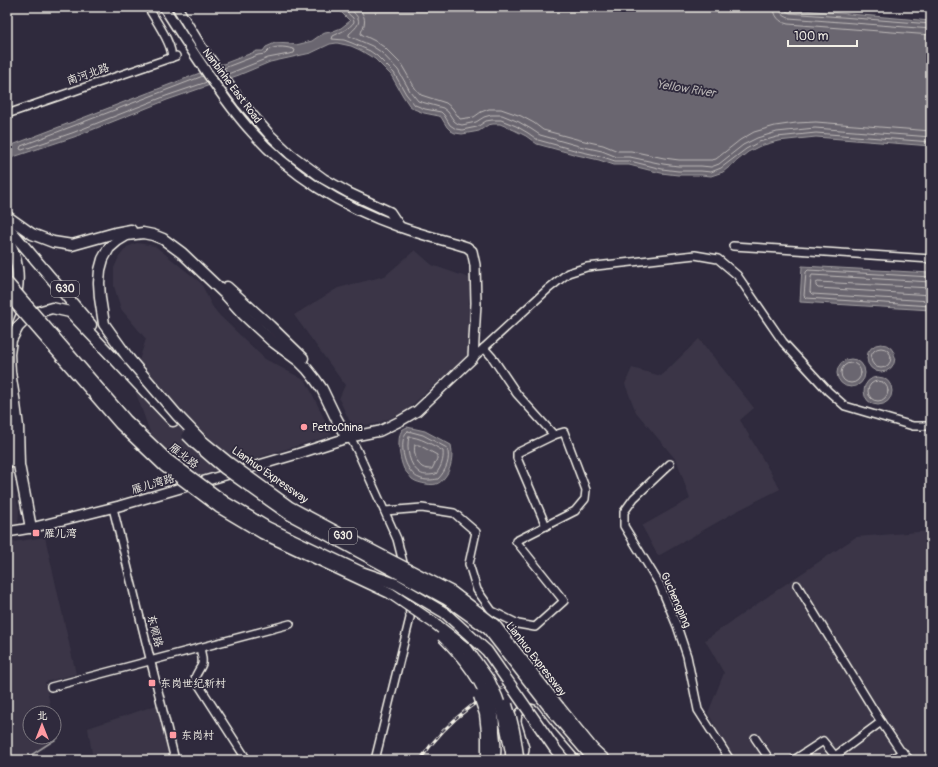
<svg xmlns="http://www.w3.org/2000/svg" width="938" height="767" viewBox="0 0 938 767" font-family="Pangolin,'LXGW WenKai TC',sans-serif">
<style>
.built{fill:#3b3647}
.water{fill:#6a6670;stroke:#a19ea0}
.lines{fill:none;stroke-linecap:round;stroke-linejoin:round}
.shore{stroke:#bdb9b8;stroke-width:1}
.stream{stroke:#a19ea0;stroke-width:1.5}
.minor-casing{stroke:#f4f1e8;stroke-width:10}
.major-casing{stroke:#f4f1e8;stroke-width:12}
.highway-casing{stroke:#f4f1e8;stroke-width:13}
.minor{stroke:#2f2a3d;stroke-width:7}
.major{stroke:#2f2a3d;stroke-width:9}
.highway{stroke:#2f2a3d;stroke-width:10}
.rail-casing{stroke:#f4f1e8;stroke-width:3}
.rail{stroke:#2f2a3d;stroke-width:1.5;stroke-dasharray:4.5;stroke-linecap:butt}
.highway-bridge-casing{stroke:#f4f1e8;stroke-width:13;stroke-linecap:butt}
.highway-bridge{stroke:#2f2a3d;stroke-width:10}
.poi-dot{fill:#ff9aa2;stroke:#2f2a3d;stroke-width:1.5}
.labels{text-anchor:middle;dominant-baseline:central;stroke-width:3.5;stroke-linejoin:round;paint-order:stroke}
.shield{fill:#2f2a3d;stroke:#b9b5b5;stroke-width:1}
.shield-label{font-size:10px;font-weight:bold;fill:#f4f1e8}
.street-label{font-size:11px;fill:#f4f1e8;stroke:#2f2a3d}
.poi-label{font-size:11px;fill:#f4f1e8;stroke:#2f2a3d;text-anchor:start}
.water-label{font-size:12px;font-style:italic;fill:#b6b2b2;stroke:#2f2a3d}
</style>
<rect width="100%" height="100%" fill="#2f2a3d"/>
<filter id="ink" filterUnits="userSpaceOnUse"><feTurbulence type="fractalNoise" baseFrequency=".025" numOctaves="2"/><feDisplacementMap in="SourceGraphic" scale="8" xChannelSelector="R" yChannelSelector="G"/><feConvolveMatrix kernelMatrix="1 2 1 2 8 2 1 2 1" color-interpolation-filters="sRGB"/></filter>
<g filter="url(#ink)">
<!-- built -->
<g class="built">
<polygon points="137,243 155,246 201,283 212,306 219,315 265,359 306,381 332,435 169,485 132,382 146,339 121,309 114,286 114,268 119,257 127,247"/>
<polygon points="415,250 432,265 469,278 469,355 426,392 404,413 375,424 352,426 339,399 345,385 294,315 338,288 385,276"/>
<polygon points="699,339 754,408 740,420 780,489 735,512 658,556 642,526 690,499 677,461 636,412 625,384 632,368 661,376"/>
<polygon points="7,468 19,509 18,524 7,526"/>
<polygon points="931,531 931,760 919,760 903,745 880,760 734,760 708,713 724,673 705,640 780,588 856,537"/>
<polygon points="45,537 76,674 45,682 52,713 30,713 30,737 54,737 54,724 57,740 19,760 7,760 7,543"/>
<polygon points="157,705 170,760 93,760 88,728"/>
</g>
<!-- water -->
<g class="water">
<polygon points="327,7 768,7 931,21 931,146 816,137 778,141 760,146 748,152 723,172 711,176 701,175 678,175 661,173 629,165 614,165 599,160 577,155 537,144 526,136 514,130 500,124 493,124 488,125 479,131 474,132 462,134 455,133 451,131 447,127 441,117 439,116 424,113 414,109 409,105 403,96 391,75 375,59 360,50 351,46 337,43 330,44 311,53 270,62 239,75 167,100 74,137 7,159 7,147 257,51 263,51 266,47 275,43 291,44 296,45 312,41 319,36 325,33 331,32 341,28 350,21 338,9"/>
<polygon points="802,266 931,273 931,310 800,302"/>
<circle cx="881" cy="358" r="14"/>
<circle cx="851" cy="373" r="14"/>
<circle cx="878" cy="391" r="14"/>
<path d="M407 427 425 431 451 445C453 455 452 465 447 474 441 483 437 486 426 484 421 483 416 482 412 479 410 476 406 472 404 469 400 461 396 438 402 430 403 429 405 428 407 427Z"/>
</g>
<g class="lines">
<!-- shore -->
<g class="shore">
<path d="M341 7 353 18 354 22C349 29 341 32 333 36L332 39 344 40 352 43 370 51 377 56 394 73 406 94 415 105 425 109 441 112 444 115 450 125 456 129 462 130 477 127 486 121 492 120H501L516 126 528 133 538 140 578 151 600 156 615 161H630L662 169 678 171H701L711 172 721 168 746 149 759 142 777 137 816 133 931 142"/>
<path d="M348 7C361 19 363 22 349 34V36L372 46 381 52 398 70 410 91 418 101 443 108 448 112 454 121 458 124 462 125 476 122 484 117 491 115H502L519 122 531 129 540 135 579 146 602 151 617 157H630L663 164 678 166H701L711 167 719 164 743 145 757 138 777 132 815 128 931 137"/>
<path d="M357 7C362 12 366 17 364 25 363 29 361 31 361 34L375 41 384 47 401 64 415 88 421 95 446 103 452 108 460 119 474 117 481 112 489 109H501L521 116 534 123 543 130 580 140 603 145 618 151H631L664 158 679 160H712L716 159 740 140 754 132 775 126 796 123 816 122 931 131"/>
<path d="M774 7C774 16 779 22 788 24L931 35"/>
<path d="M780 7C780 13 783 16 789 18L931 29"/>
<polyline points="785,7 786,11 790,13 931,24"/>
<path d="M224 68 258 55 265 54C266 53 268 51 269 50 276 45 289 47 295 50L294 53 268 58 228 74"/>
<polyline points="203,76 21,146 20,149 22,150 72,133 166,96 207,82"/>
<polyline points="931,277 808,270 806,272 804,296 806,298 931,306"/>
<polyline points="931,282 812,275 811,277 810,292 812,294 931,301"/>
<polyline points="931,288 818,282 816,283 816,286 818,288 931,295"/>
<circle cx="881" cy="358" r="10"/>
<circle cx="851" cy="373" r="10"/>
<circle cx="878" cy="391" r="10"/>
<path d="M408 431 423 435 447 448C451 459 446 471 438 479 432 480 425 481 419 478 415 477 410 471 408 467 403 459 399 437 408 431Z"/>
<path d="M409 437C418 436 435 446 443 451 444 460 441 467 436 474 431 475 424 476 420 473 409 466 406 448 409 437Z"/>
<path d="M415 445H419L437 455V459L432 469C429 469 425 469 422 467 416 463 413 451 415 445Z"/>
</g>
<!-- stream -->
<path class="stream" d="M23 760C35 753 46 745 58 738"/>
<!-- minor casing -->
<g class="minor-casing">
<g id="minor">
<path d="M148 7C154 18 175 47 171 58"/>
<polyline points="7,114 176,56"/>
<polyline points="733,246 931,259"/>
<polyline points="473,358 548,289 568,273 587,267 695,255 718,259 737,275 783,342 828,391 845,406 913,426 931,426"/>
<polyline points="350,437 357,450 397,539 408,582 410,618 375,760"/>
<polyline points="670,464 634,498 624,512 624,526 660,585 677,626 687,656 698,710 730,760"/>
<polyline points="113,508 175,760"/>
<polyline points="385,511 422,508 454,513 476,532 469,564 477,590 492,611 518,624 535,627 564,601 516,541 575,511 585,499 586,490 564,432 554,435 517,394 492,357 484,348"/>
<polyline points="546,526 517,458 517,453 554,435"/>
<polyline points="797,585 881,722 900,750 910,760"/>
<path d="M200 648C201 653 203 659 202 664 200 670 196 672 195 679L247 760"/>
<polyline points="51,687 290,624"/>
<polyline points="755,738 770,760"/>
<path d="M518 760C524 757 525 753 525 748L517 722C517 711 525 706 534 709L551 731 576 760"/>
<polyline points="794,760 823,741 835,756 881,722"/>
<polyline points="890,760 903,752"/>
</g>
</g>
<!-- major casing -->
<g class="major-casing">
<g id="major">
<polyline points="177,7 202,48 242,103 269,134 290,154 324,179 349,193 390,212 400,227"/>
<path d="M7 532 31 528 119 506 297 454 350 437 380 431 400 421 417 411 473 358 476 303 475 265 472 251 467 247C444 240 422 235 400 227 343 207 291 176 251 131 237 116 226 100 214 83 197 58 180 33 164 7"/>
</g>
</g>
<!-- highway casing -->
<g class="highway-casing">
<g id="highway">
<polyline points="8,217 32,234 53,242 72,245 115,233 131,230"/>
<polyline points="7,226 91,325"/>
<path d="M7 237C18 259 21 279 14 303 12 309 9 315 7 321"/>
<polyline points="227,287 270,326 303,358"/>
<polyline points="129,359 104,324 100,298 99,283 100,270 103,259 109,248 117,241 127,235 143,233 153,235 163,239 182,253 225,294 243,314 272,341 299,361 307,369 315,379 322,389 336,418 347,438"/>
<polyline points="7,414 8,428 14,462"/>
<polyline points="31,528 19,465 18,427 15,404 10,372 9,354 11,340 18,327 31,314 52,308 70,312 173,421"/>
<polyline points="559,707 593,749 605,760"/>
<polyline points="552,711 594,760"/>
</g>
</g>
<!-- minor -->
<use href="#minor" class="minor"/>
<!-- major -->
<use href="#major" class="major"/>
<!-- highway -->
<use href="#highway" class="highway"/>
<!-- rail casing -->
<g class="rail-casing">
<path id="rail" d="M420 760C434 739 450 722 470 707 482 698 496 692 508 685"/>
</g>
<!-- rail -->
<use href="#rail" class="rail"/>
<!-- highway-bridge casing -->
<g class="highway-bridge-casing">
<g id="highway-bridge">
<polyline points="7,282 126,420 168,460 225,502 267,527 361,572 396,584 445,613 487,651 555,749 564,760"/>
<polyline points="7,294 120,424 164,466 220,508 262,533 390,593 437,625 467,649 489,680 497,697 503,714 511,752 511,760"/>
<polyline points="129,359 177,415 200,439 228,462 290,507 352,540 452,592 495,625 559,707"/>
<polyline points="187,435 196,444 225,469 287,513 446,599 488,629 552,711"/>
<path d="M442 636C464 658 483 681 492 711 494 717 494 725 494 732 495 742 497 751 494 760"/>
<polyline points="479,696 485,714 487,732 487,760"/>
<path d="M507 705C513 722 516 739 518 756"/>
</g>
</g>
<!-- highway-bridge -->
<use href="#highway-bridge" class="highway-bridge"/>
</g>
</g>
<!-- markers -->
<g class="poi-dot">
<circle cx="304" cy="427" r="4"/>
<rect x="32" y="529" width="8" height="8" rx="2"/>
<rect x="148" y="679" width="8" height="8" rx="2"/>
<rect x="169" y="731" width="8" height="8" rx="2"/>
</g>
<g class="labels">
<!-- shield labels -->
<g class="shield">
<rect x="51" y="281" width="28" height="16" rx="3"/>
<rect x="329" y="528" width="28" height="16" rx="3"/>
</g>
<g class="shield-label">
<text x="65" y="289">G30</text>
<text x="343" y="536">G30</text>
</g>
<!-- street labels -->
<g class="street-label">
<text transform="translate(88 74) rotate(-19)">南河北路</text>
<text transform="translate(232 86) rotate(53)">Nanbinhe East Road</text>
<text transform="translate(184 456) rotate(38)">雁北路</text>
<text transform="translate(270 475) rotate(35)">Lianhuo Expressway</text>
<text transform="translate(153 484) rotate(-16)">雁儿湾路</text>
<text transform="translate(676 600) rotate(66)">Guchengping</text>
<text transform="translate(155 631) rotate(76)">东顺路</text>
<text transform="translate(536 659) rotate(52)">Lianhuo Expressway</text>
</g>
<!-- poi labels -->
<g class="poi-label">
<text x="312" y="427">PetroChina</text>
<text x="44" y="533">雁儿湾</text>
<text x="160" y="683">东岗世纪新村</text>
<text x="181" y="735">东岗村</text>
</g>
<!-- water labels -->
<g class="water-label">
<text transform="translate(686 89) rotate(9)">Yellow River</text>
</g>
</g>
<!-- margin -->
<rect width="938" height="767" fill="none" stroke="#2f2a3d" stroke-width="24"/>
<rect x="12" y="12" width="914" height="743" fill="none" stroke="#f4f1e8" stroke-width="1.5" filter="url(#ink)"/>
<!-- north arrow -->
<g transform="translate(42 725)"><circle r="19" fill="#2f2a3d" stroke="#7e7a81"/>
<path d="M0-3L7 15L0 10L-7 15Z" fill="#ff9aa2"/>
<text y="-6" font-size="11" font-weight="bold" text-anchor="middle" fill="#f4f1e8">北</text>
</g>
<!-- scale -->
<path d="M788 40v6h69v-6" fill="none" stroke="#f4f1e8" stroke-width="2"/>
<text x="794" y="40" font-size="12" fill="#f4f1e8" stroke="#2f2a3d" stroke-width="3" paint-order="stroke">100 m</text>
</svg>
